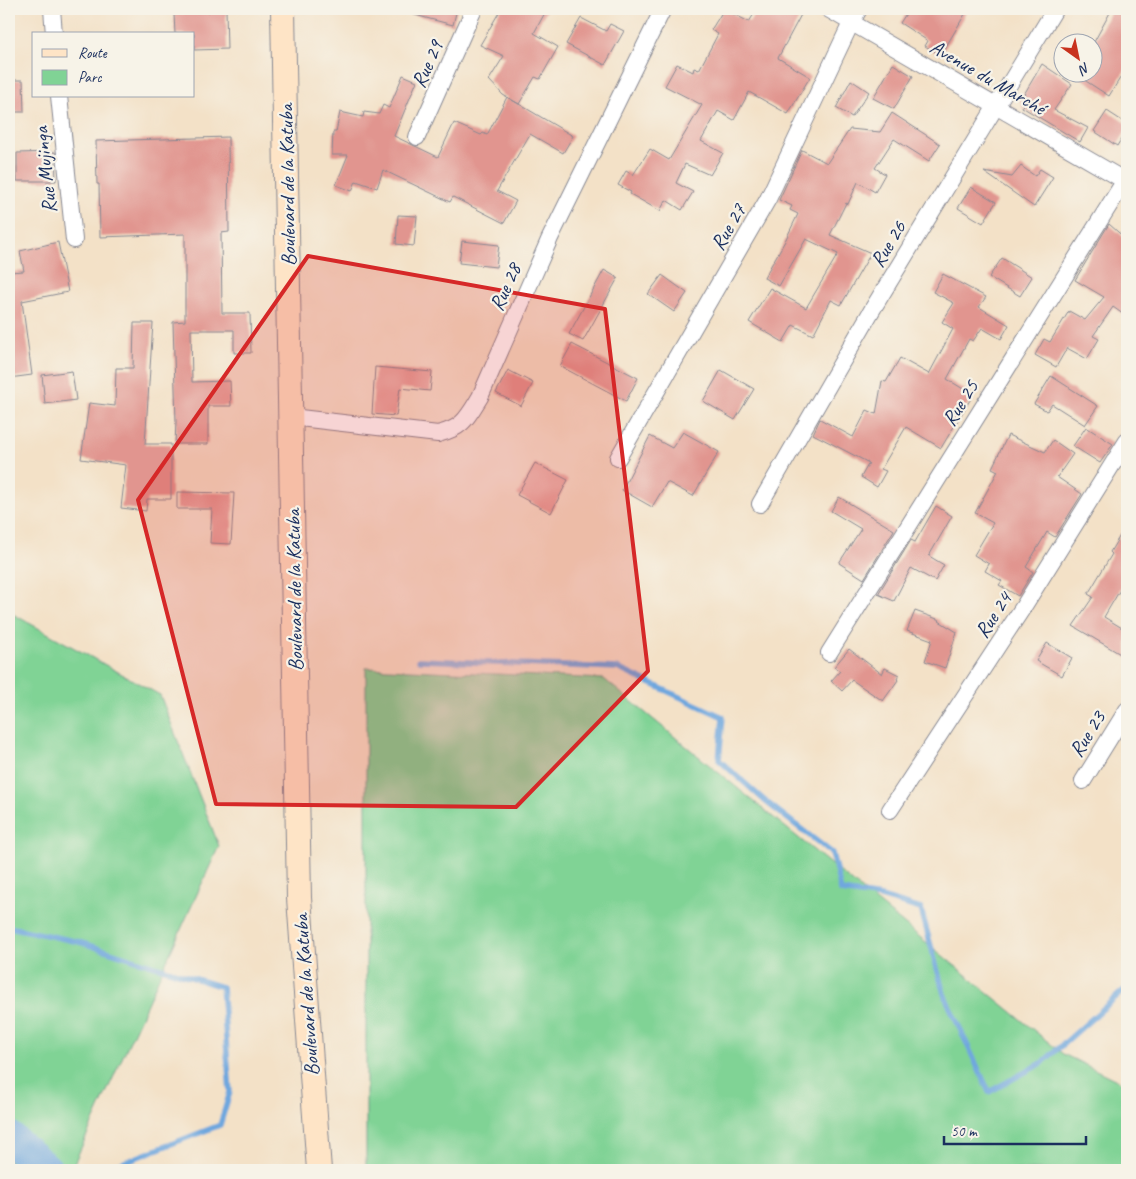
<svg xmlns="http://www.w3.org/2000/svg" width="1136" height="1179" viewBox="0 0 1136 1179" font-family="Caveat,sans-serif">
<style>
.green{fill:#80d395;stroke:#4e817a}
.lines{fill:none;stroke-linecap:round;stroke-linejoin:round}
.stream{stroke:#6fa7de;stroke-width:5.5}
.river{stroke:#6fa7de;stroke-width:34}
.building{fill:#e1958f}
.street-casing{stroke:#878892;stroke-width:18}
.secondary-casing{stroke:#878892;stroke-width:26}
.street{stroke:#fff;stroke-width:16}
.secondary{stroke:#fee4c6;stroke-width:24}
.marked{fill:#d62828;fill-opacity:0.2;stroke:#d62828;stroke-width:4;stroke-linejoin:round}
.labels{text-anchor:middle;dominant-baseline:central;stroke-width:4.5;stroke-linejoin:round;paint-order:stroke}
.street-label{font-size:21px;fill:#1b2f5e;stroke:#f7f3e8}
</style>
<rect width="100%" height="100%" fill="#f7f3e8"/>
<filter id="ink" filterUnits="userSpaceOnUse"><feTurbulence type="fractalNoise" baseFrequency=".02" numOctaves="2"/><feDisplacementMap in="SourceGraphic" scale="10" xChannelSelector="R" yChannelSelector="G"/><feConvolveMatrix kernelMatrix="1 2 1 2 8 2 1 2 1" color-interpolation-filters="sRGB"/></filter>
<filter id="wash" filterUnits="userSpaceOnUse"><feTurbulence type="fractalNoise" baseFrequency=".0096" numOctaves="4" result="noise"/><feDisplacementMap in="SourceGraphic" scale="20" xChannelSelector="R" yChannelSelector="G"/><feGaussianBlur stdDeviation="1.12" result="paint"/><feColorMatrix in="noise" values="0 0 0 0 0 0 0 0 0 0 0 0 0 0 0 0 0 1.4 0 .05"/><feComposite in="paint" operator="in"/></filter>
<g filter="url(#wash)">
<rect width="100%" height="100%" fill="#f3e1c7"/>
<!-- green -->
<g class="green">
<polygon points="9,612 160,695 219,846 71,1170 9,1170"/>
<polygon points="366,668 604,679 1063,1054 1127,1085 1127,1170 366,1170"/>
</g>
<g class="lines">
<!-- stream -->
<g class="stream">
<polyline points="419,660 617,668 723,717 719,760 765,801 832,853 841,891 881,897 921,909 944,994 989,1092 1042,1063 1124,990 1127,996"/>
<polyline points="9,927 79,942 222,987 230,1092 220,1125 104,1170"/>
</g>
<!-- river -->
<polyline class="river" points="9,1138 46,1170"/>
</g>
<g id="blocks">
<!-- building -->
<g class="building">
<polygon points="209,9 226,9 227,49 194,50 194,34 175,34 174,14 209,12"/>
<polygon points="412,9 457,9 453,25 411,14"/>
<polygon points="501,9 547,9 534,33 558,47 540,79 535,77 519,104 503,95 489,80 504,56 480,45"/>
<polygon points="724,9 749,22 757,9 804,9 778,58 810,77 788,114 749,92 734,120 718,111 701,141 723,153 710,175 685,164 676,183 693,192 682,210 666,200 660,211 630,194 631,192 618,185 626,171 633,175 650,149 669,160 702,105 665,86 677,64 693,72 694,68 699,70 718,34 711,30"/>
<polygon points="909,9 968,9 941,55 925,46 928,41 900,23"/>
<polygon points="1112,9 1127,9 1127,67 1109,96 1072,72 1094,72 1094,42"/>
<polygon points="581,18 606,31 610,24 624,31 605,65 566,44"/>
<polygon points="893,64 913,76 894,109 873,98"/>
<polygon points="1042,64 1072,84 1054,110 1088,128 1080,142 1022,107 1023,104 1020,101"/>
<polygon points="403,75 417,81 394,136 438,157 454,123 481,135 483,133 487,135 507,97 573,136 563,153 530,134 497,191 516,201 504,223 453,197 450,202 383,170 377,188 356,181 352,191 336,185 348,155 332,155 333,132 336,132 340,112 363,117 364,112 379,114 383,105 389,108"/>
<polygon points="9,80 23,80 24,112 9,112"/>
<polygon points="851,80 869,92 852,117 836,108"/>
<polygon points="1107,111 1127,124 1127,129 1117,146 1094,131"/>
<polygon points="892,113 940,144 929,161 894,139 875,168 885,174 875,192 858,182 848,204 846,203 830,235 871,253 841,305 831,300 813,335 793,325 783,342 749,322 770,288 806,308 838,254 806,239 779,286 764,278 785,241 798,214 790,210 792,206 779,200 802,150 827,163 850,129 880,132"/>
<polygon points="228,137 229,232 221,233 222,313 250,313 251,353 234,353 234,330 191,330 192,382 230,381 231,406 208,406 208,444 175,444 176,422 173,322 185,321 185,234 100,237 99,184 97,184 96,141"/>
<polygon points="55,152 56,181 17,181 17,153"/>
<polygon points="1021,166 1035,176 1040,169 1053,177 1034,207 984,172 1012,177"/>
<polygon points="971,187 996,202 983,223 958,208"/>
<polygon points="398,215 417,216 414,246 396,244"/>
<polygon points="1109,224 1127,240 1127,317 1113,307 1093,336 1099,339 1087,359 1067,348 1056,367 1035,355 1044,339 1050,342 1069,311 1085,320 1104,297 1075,280"/>
<polygon points="462,241 499,245 496,267 459,263"/>
<polygon points="58,242 68,292 22,301 32,375 9,378 9,272 24,271 20,251"/>
<polygon points="1002,258 1032,277 1020,296 989,277"/>
<polygon points="604,270 618,278 583,341 569,334"/>
<polygon points="943,274 986,297 979,307 1009,325 1001,339 982,328 973,341 969,339 947,379 973,395 941,448 906,427 881,469 886,471 877,487 861,477 869,463 813,434 820,419 853,437 867,410 876,414 882,381 886,382 900,358 929,374 953,329 942,322 954,303 933,292"/>
<polygon points="662,275 687,293 674,312 648,294"/>
<polygon points="134,323 153,323 145,444 171,444 171,499 147,499 146,511 121,508 126,465 81,459 89,403 115,406 116,368 133,368"/>
<polygon points="572,344 638,378 626,401 560,366"/>
<polygon points="375,367 432,372 430,391 400,388 396,416 372,414"/>
<polygon points="508,370 533,383 521,406 496,393"/>
<polygon points="721,370 754,389 735,420 703,401"/>
<polygon points="72,371 76,400 45,404 42,375"/>
<polygon points="1051,376 1098,406 1085,425 1052,404 1047,411 1034,404"/>
<polygon points="1086,427 1113,444 1100,463 1073,446"/>
<polygon points="683,432 719,452 693,496 667,482 652,507 622,490 650,436 672,448"/>
<polygon points="1008,435 1045,452 1053,440 1073,454 1057,477 1082,494 1055,537 1047,532 1026,567 1033,572 1018,596 999,585 1002,581 985,571 989,564 974,555 993,523 975,513 998,471 992,468"/>
<polygon points="535,463 568,480 551,513 517,495"/>
<polygon points="177,492 234,493 231,544 210,543 212,509 177,509"/>
<polygon points="839,497 894,530 864,579 839,563 861,529 831,511"/>
<polygon points="936,506 952,516 929,556 944,565 935,581 911,568 894,601 878,594 911,540 915,542"/>
<polygon points="1127,524 1127,578 1104,617 1127,631 1127,658 1073,626 1093,597 1088,594 1112,554 1110,552"/>
<polygon points="915,611 940,620 939,621 957,632 945,668 925,661 932,640 907,631"/>
<polygon points="1047,643 1072,658 1062,676 1036,661"/>
<polygon points="849,649 882,674 885,668 899,675 897,679 898,680 883,701 852,680 842,691 831,681 840,671 834,667"/>
</g>
</g>
</g>
<g filter="url(#ink)">
<use href="#blocks" fill-opacity="0" stroke="#878892" stroke-width="1"/>
<g class="lines">
<!-- street casing -->
<g class="street-casing">
<g id="street">
<polyline points="52,9 54,34"/>
<polyline points="828,9 1127,182"/>
<polyline points="59,96 74,240"/>
<polyline points="417,137 474,9"/>
<path d="M291 417 438 434C463 428 467 418 480 397L550 238 663 9"/>
<polyline points="618,458 768,199 851,23 859,9"/>
<polyline points="760,504 872,310 1055,9"/>
<polyline points="829,653 1127,177"/>
<polyline points="1083,781 1127,710"/>
<polyline points="890,810 1022,609 1127,441"/>
</g>
</g>
<!-- secondary casing -->
<g class="secondary-casing">
<polyline id="secondary" points="283,9 299,898 319,1170"/>
</g>
<!-- street -->
<use href="#street" class="street"/>
<!-- secondary -->
<use href="#secondary" class="secondary"/>
</g>
</g>
<!-- marked area -->
<path class="marked" d="M308 256 605 309 648 671 516 807 216 804 138 500Z"/>
<g class="labels">
<!-- street labels -->
<g class="street-label">
<text transform="translate(427 64) rotate(-66)">Rue 29</text>
<text transform="translate(988 77) rotate(30)">Avenue du Marché</text>
<text transform="translate(45 170) rotate(-96)">Rue Mujinga</text>
<text transform="translate(287 185) rotate(-91)">Boulevard de la Katuba</text>
<text transform="translate(728 227) rotate(-60)">Rue 27</text>
<text transform="translate(888 244) rotate(-59)">Rue 26</text>
<text transform="translate(505 287) rotate(-66)">Rue 28</text>
<text transform="translate(960 403) rotate(-58)">Rue 25</text>
<text transform="translate(294 590) rotate(-91)">Boulevard de la Katuba</text>
<text transform="translate(993 615) rotate(-57)">Rue 24</text>
<text transform="translate(1087 734) rotate(-58)">Rue 23</text>
<text transform="translate(306 995) rotate(-94)">Boulevard de la Katuba</text>
</g>
</g>
<!-- margin -->
<rect width="1136" height="1179" fill="none" stroke="#f7f3e8" stroke-width="30"/>
<!-- legend -->
<rect x="32" y="32" width="162" height="65" fill="#f7f3e8" stroke="#9fa5b1"/>
<rect x="42" y="49" width="25" height="8" fill="#fee4c6" stroke="#9fa5b1"/>
<text x="78" y="58" font-size="15" fill="#1b2f5e">Route</text>
<rect x="42" y="70" width="25" height="15" fill="#80d395" stroke="#9fa5b1"/>
<text x="78" y="82" font-size="15" fill="#1b2f5e">Parc</text>
<!-- north arrow -->
<g transform="translate(1078 58) rotate(147)"><circle r="24" fill="#f7f3e8" stroke="#9fa5b1"/>
<path d="M0-4L9 19L0 12L-9 19Z" fill="#c8321e"/>
<text y="-8" font-size="14" font-weight="bold" text-anchor="middle" fill="#1b2f5e">N</text>
</g>
<!-- scale -->
<path d="M944 1136v8h142v-8" fill="none" stroke="#1b2f5e" stroke-width="2.5"/>
<text x="951" y="1136" font-size="15" fill="#1b2f5e" stroke="#f7f3e8" stroke-width="4" paint-order="stroke">50 m</text>
</svg>
